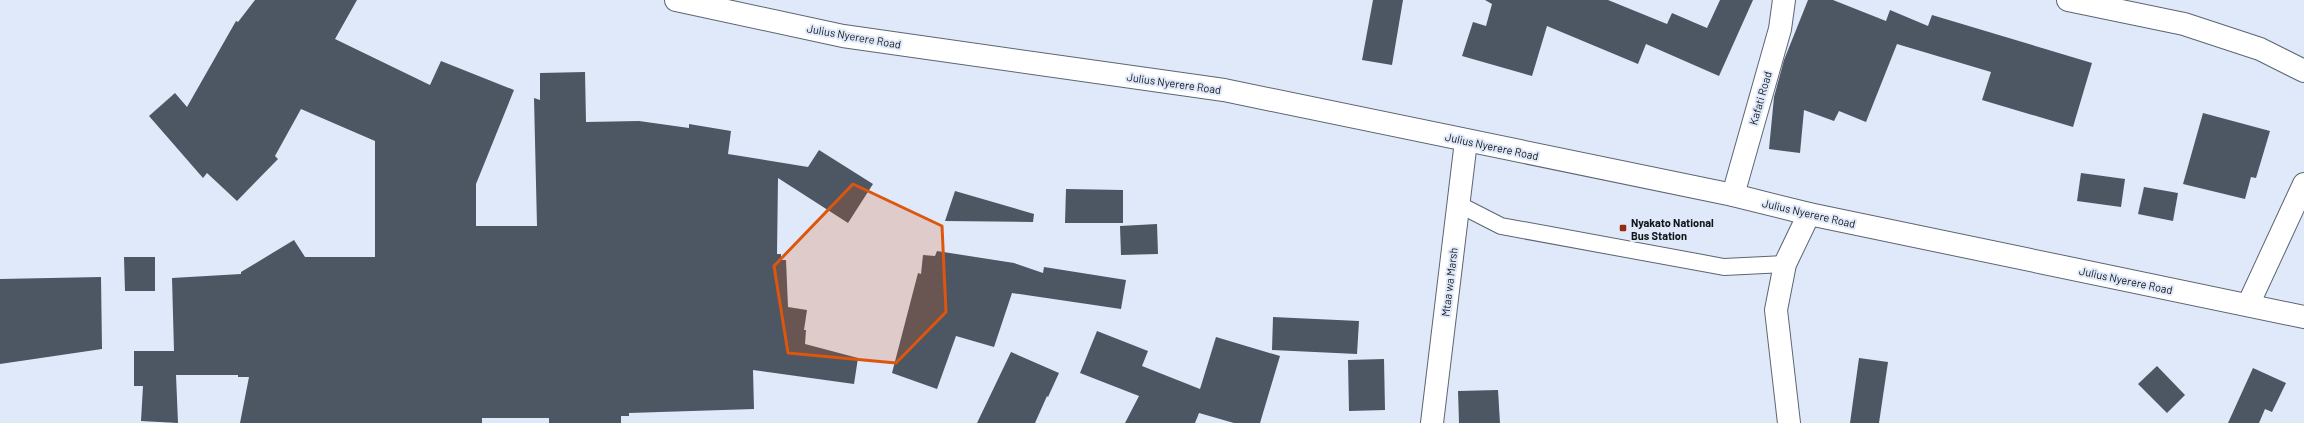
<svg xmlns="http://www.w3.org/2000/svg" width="2304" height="423" viewBox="0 0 2304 423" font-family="Barlow,sans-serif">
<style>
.building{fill:#4d5663}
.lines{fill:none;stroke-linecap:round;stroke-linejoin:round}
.service-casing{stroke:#5c6573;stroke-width:18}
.minor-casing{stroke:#5c6573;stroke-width:24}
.trunk-casing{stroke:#5c6573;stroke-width:24}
.service{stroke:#fff;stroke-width:16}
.minor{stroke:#fff;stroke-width:22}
.trunk{stroke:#fff;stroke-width:22}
.marked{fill:#dd560d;fill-opacity:0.2;stroke:#dd560d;stroke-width:3;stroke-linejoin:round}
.poi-dot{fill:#942c0f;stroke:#dfe9f9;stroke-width:1.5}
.labels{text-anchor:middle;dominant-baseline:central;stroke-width:4;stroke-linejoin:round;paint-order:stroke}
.street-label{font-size:11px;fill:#11151a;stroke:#dfe9f9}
.poi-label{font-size:11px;font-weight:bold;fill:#11151a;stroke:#dfe9f9;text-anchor:start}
</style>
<rect width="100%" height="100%" fill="#dfe9f9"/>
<!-- building -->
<g class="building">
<polygon points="255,0 357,0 335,39 430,85 441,61 514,90 476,184 476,226 537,226 534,98 540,100 540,73 585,72 586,122 639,121 689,128 689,124 731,131 728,154 808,167 819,150 873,184 848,223 778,178 777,254 781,254 781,260 786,260 788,307 807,310 804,330 806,330 805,344 858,358 854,384 753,370 754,409 629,413 629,416 621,416 621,423 549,423 549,418 482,418 482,423 240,423 249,377 238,377 238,375 176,375 178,423 141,421 143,386 134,386 134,351 174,351 172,278 241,274 241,272 294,240 305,257 375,257 375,141 301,109 275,156 278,159 237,201 207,173 203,178 149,116 175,93 187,107 236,21 238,22"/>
<polygon points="1373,0 1403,0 1392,65 1362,60"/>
<polygon points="1485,0 1608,0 1667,24 1672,13 1707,28 1720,0 1753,0 1719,76 1646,44 1638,64 1547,26 1532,76 1462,56 1473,22 1486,26 1492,4"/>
<polygon points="1808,0 1833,0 1886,21 1890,10 1928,26 1932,15 2092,63 2073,127 1982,100 1991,72 1897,44 1866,122 1839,111 1834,121 1804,110 1800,153 1769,149 1774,97 1784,60"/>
<polygon points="2203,113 2270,131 2256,178 2251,177 2245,199 2183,184"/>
<polygon points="2081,173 2125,179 2121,207 2077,201"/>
<polygon points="2144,187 2178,193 2173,221 2138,214"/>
<polygon points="1066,189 1123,190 1123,223 1065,223"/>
<polygon points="955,191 1034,214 1033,222 945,221"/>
<polygon points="1157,224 1158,254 1121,255 1120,226"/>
<polygon points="937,251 1014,263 1043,273 1044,267 1126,280 1121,309 1012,293 994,347 956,336 937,389 892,373 918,273 921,274 923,255 935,256"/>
<polygon points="124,257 155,257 155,291 125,291"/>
<polygon points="101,277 102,349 0,364 0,279"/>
<polygon points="1273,317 1359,321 1357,354 1272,350"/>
<polygon points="1097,331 1148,351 1142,366 1200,389 1216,337 1280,356 1260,423 1234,423 1199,413 1195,423 1125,423 1139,396 1080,373"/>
<polygon points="1011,352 1059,373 1048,397 1047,396 1035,423 977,423"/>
<polygon points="1859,358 1888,362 1879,423 1850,423"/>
<polygon points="1384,359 1385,410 1349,411 1348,360"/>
<polygon points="2157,366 2185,395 2167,413 2138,384"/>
<polygon points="2253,368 2286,383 2272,412 2265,409 2259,423 2228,423"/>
<polygon points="1498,390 1500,423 1459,423 1458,391"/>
</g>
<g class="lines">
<!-- service casing -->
<g class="service-casing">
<polyline id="service" points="1458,204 1501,226 1724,267 1785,264"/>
</g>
<!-- minor casing -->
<g class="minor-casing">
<g id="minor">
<polyline points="2068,0 2184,24 2260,49 2304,71"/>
<polyline points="1733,195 1780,29 1784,0"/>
<polyline points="2248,305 2304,184"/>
<polyline points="1432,423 1466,141"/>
<polyline points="1789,423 1776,310 1785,264 1809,214"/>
</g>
</g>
<!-- trunk casing -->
<g class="trunk-casing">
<polyline id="trunk" points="676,0 843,36 1224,90 1733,195 1809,214 2304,317"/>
</g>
<!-- service -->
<use href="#service" class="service"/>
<!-- minor -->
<use href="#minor" class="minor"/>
<!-- trunk -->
<use href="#trunk" class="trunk"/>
</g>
<!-- marked area -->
<path class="marked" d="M853 184 942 226 946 312 896 363 788 353 774 266Z"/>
<!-- markers -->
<rect class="poi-dot" x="1619" y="224" width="8" height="8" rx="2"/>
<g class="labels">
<!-- street labels -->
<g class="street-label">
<text transform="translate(854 36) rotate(10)">Julius Nyerere Road</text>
<text transform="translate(1174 83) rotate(8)">Julius Nyerere Road</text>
<text transform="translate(1760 98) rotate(-74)">Kafati Road</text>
<text transform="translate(1492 146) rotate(12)">Julius Nyerere Road</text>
<text transform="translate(1809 213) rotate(13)">Julius Nyerere Road</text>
<text transform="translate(2126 280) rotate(12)">Julius Nyerere Road</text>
<text transform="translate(1449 282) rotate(-83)">Mtaa wa Marsh</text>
</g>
<!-- poi labels -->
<g class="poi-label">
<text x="1631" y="222">Nyakato National<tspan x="1631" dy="13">Bus Station</tspan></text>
</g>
</g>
</svg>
